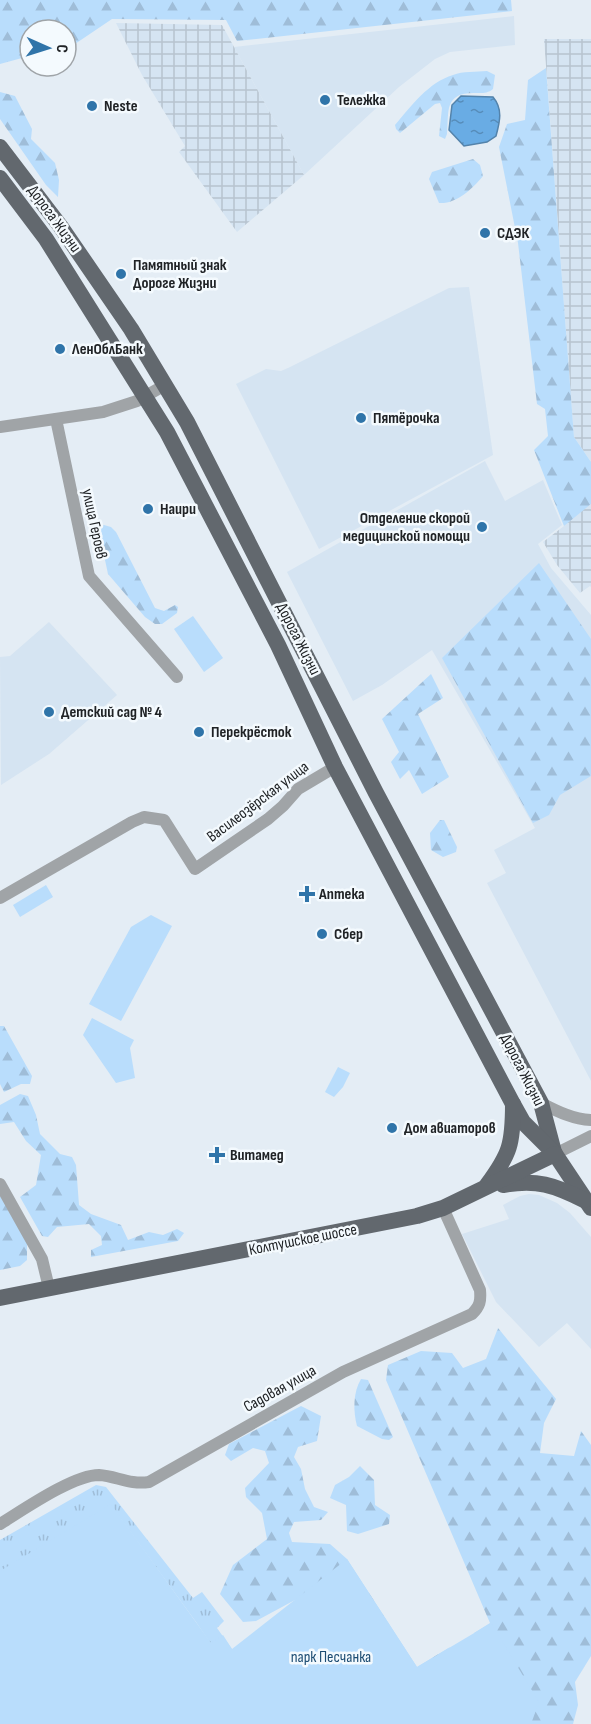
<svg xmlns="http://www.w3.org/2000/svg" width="591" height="1724" viewBox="0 0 591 1724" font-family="'Sofia Sans Condensed',sans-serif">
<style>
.built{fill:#d5e4f2}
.industrial{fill:url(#industrial-grid)}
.grass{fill:url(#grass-tufts)}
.forest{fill:url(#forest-firs)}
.green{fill:#b9ddfc}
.water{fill:url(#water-ripples);stroke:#5383ab;stroke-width:1.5}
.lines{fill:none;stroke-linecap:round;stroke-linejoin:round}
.minor{stroke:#a0a4a7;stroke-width:12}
.major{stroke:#62686e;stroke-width:16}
.poi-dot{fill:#2f74a9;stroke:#f4fafe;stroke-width:2}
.labels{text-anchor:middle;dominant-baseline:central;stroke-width:5;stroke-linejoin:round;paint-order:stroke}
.poi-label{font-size:16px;font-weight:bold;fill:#202326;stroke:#f4fafe;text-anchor:start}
.street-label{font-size:16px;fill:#202326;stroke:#f4fafe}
.park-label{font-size:16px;fill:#1c4c72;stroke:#f4fafe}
</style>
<defs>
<pattern id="industrial-grid" width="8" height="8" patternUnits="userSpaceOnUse" patternTransform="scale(1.5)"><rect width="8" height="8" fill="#d5e4f2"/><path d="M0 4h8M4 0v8" fill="none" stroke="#b7c3cf"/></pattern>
<pattern id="grass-tufts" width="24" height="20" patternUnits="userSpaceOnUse" patternTransform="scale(1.5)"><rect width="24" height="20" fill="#b9ddfc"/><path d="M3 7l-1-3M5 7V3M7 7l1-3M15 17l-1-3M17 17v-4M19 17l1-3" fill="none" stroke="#9fbdd8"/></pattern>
<pattern id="forest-firs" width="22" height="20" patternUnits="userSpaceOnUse" patternTransform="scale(1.5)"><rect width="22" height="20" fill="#b9ddfc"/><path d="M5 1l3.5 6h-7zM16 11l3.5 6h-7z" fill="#9fbdd8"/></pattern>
<pattern id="water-ripples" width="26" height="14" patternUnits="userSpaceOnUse" patternTransform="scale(1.5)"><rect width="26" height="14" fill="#69ace4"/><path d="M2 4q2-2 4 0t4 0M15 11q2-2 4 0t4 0" fill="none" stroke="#568cb9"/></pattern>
</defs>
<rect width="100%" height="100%" fill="#e4edf5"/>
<!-- built -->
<g class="built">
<polygon points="514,16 515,45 450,52 435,59 399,87 304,175 234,47"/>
<polygon points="469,287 493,455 319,549 236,384 266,369 281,371 288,368 449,288"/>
<polygon points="485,461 505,501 543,480 562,525 538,544 551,568 591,615 591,1081 487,883 506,873 494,850 535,828 432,650 382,685 353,701 287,572"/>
<polygon points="49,622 117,695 49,754 1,785 0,657 10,656"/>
<polygon points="529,1194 539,1195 557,1203 570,1213 591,1237 591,1349 567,1323 539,1347 496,1302 462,1234 509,1219 503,1205 520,1196"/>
</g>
<!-- industrial -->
<g class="industrial">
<polygon points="116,23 222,25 304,175 237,232 179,152 185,146 142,75"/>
<polygon points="544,39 591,39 591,462 574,437"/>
<polygon points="591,483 591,587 590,586 580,593 557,565 543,542 564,526"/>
</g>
<!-- grass -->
<polygon class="grass" points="96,1485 106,1487 193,1598 202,1592 224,1621 217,1628 232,1649 236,1681 196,1622 116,1512 0,1584 0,1540"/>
<!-- forest -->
<g class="forest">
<polygon points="0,0 511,0 512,11 237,41 226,20 112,19 75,44 66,33 66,30 62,29 30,30 30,52 22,58 0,64"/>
<polygon points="546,68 574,437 591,462 591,504 564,526 534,450 548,436 545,409 537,404 518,243 499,147 507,124 525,120 528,80"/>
<path d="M487 71 495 75 493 89C487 94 481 93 474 93 444 93 449 111 447 134L445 139 439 136 442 108 440 103 435 104 400 133 396 129 395 125C411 106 429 82 453 75 463 71 476 72 487 71Z"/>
<polygon points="0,92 15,96 32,129 31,139 55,163 59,180 58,197 46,185 0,119"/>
<path d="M473 159 480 165 483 176C472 189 457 204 439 203L429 179 432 172Z"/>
<polygon points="104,525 111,527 116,532 155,608 164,611 175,605 178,607 177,613 162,624 155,624 145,617 108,574 99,532 100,527"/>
<polygon points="539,563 591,639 591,776 560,795 549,815 533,823 442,658"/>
<polygon points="431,674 443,698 418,714 449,777 422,794 409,770 400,779 391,762 399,752 382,719"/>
<polygon points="440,820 444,820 457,847 456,852 443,857 431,850 430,833"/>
<polygon points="0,1026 4,1026 32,1076 30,1084 21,1084 4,1092 0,1084"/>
<polygon points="20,1094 28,1096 36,1115 40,1134 60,1154 72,1157 76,1165 79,1205 91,1214 121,1225 128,1240 149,1232 163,1235 177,1229 184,1233 178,1241 91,1257 91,1250 102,1245 101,1236 89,1224 57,1227 48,1237 42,1236 20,1197 36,1185 41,1155 26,1141 14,1122 0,1124 0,1105"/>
<polygon points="0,1195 27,1243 27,1260 20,1266 0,1270"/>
<polygon points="498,1328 556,1399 544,1423 540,1453 574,1456 581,1431 591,1445 591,1656 575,1682 578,1705 573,1724 487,1724 474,1633 490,1623 386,1380 388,1365 421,1351 452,1353 463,1368 486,1359"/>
<path d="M361 1379 368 1380 393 1437 389 1440 382 1439 357 1426C353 1411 353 1392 361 1379Z"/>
<polygon points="301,1406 321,1416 317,1441 298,1447 294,1457 301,1469 305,1489 314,1507 328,1512 321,1520 294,1522 289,1533 292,1542 330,1544 347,1559 417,1667 450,1647 390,1724 295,1600 256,1621 243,1622 220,1594 233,1565 267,1539 262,1513 246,1497 245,1488 269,1463 265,1451 253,1448 231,1461 225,1455 229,1444"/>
<polygon points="360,1466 374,1480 375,1505 390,1515 389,1524 358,1534 347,1531 346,1505 330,1498 335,1485 349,1477"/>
</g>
<!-- green -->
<g class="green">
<polygon points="193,616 223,658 204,672 174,629"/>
<polygon points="46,885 53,897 20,917 13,905"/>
<polygon points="151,915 172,926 121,1021 89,1004 131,927"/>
<polygon points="92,1018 134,1040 130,1048 135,1078 116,1083 83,1035"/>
<polygon points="338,1067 350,1073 343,1087 334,1097 325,1092"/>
<polygon points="111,1504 211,1643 223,1635 232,1649 347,1559 417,1667 491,1623 539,1702 531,1724 0,1724 0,1571"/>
</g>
<!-- water -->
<path class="water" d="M461 96 493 97C503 109 500 121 496 136L487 142 464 146 449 130 452 105Z"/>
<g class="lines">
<!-- minor -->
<g class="minor">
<polyline points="56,419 89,576 177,677"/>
<polyline points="0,427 103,412 137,401 165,385"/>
<polyline points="0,898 132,822 144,817 164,820 195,869 268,819 283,806 298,789 335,767"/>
<path d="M541 1103C557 1111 572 1119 591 1120"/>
<polyline points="555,1154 591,1136"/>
<polyline points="0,1184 42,1259 49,1288"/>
<path d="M0 1524C23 1510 73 1475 99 1475 116 1476 130 1485 149 1482L343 1372 472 1314C480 1306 481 1301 480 1290L443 1208"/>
</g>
<!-- major -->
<g class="major">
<polyline points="0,147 61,227 131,329 187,422 376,793 541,1103 554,1152"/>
<polyline points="0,178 46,239 167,432 278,645 335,767 513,1104 523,1122 555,1154 591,1208"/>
<path d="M487 1185C510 1154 513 1144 513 1104"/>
<path d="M503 1185C537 1179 554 1185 584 1200"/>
<polyline points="0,1298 417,1216 443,1208 555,1154"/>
</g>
</g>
<!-- markers -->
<g class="poi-dot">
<circle cx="325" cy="100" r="6"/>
<circle cx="92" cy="106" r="6"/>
<circle cx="485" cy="233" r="6"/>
<circle cx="121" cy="274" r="6"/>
<circle cx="60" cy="349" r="6"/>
<circle cx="361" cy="418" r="6"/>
<circle cx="148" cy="509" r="6"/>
<circle cx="482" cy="527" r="6"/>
<circle cx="49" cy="712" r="6"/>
<circle cx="199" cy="732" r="6"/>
<path d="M304 885h6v6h6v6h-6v6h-6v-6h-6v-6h6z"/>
<circle cx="322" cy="934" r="6"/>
<circle cx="392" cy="1128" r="6"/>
<path d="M214 1146h6v6h6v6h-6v6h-6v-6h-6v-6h6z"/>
</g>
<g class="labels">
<!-- poi labels -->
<g class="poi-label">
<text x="337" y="100">Тележка</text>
<text x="104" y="106">Neste</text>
<text x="497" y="233">СДЭК</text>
<text x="133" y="265">Памятный знак<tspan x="133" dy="18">Дороге Жизни</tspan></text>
<text x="72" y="349">ЛенОблБанк</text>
<text x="373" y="418">Пятёрочка</text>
<text x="160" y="509">Наири</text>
<text x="470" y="518" text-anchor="end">Отделение скорой<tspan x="470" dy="18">медицинской помощи</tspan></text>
<text x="61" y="712">Детский сад № 4</text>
<text x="211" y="732">Перекрёсток</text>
<text x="319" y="894">Аптека</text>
<text x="334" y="934">Сбер</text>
<text x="404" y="1128">Дом авиаторов</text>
<text x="230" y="1155">Витамед</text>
</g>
<!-- street labels -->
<g class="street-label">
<text transform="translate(54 219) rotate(54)">Дорога Жизни</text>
<text transform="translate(94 524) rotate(78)">улица Героев</text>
<text transform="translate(298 639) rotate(63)">Дорога Жизни</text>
<text transform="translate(258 802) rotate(-37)">Василеозёрская улица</text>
<text transform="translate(522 1070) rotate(63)">Дорога Жизни</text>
<text transform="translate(303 1240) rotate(-11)">Колтушское шоссе</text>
<text transform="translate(280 1389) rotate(-29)">Садовая улица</text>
</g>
<!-- park labels -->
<g class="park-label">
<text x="331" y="1657">парк Песчанка</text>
</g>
</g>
<!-- north arrow -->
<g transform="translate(48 48) rotate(93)"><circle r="28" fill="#f4fafe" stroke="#9fa4a8" stroke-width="1.5"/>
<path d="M0-4.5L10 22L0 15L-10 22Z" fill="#2f74a9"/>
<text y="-9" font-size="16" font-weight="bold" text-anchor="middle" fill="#202326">С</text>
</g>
</svg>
